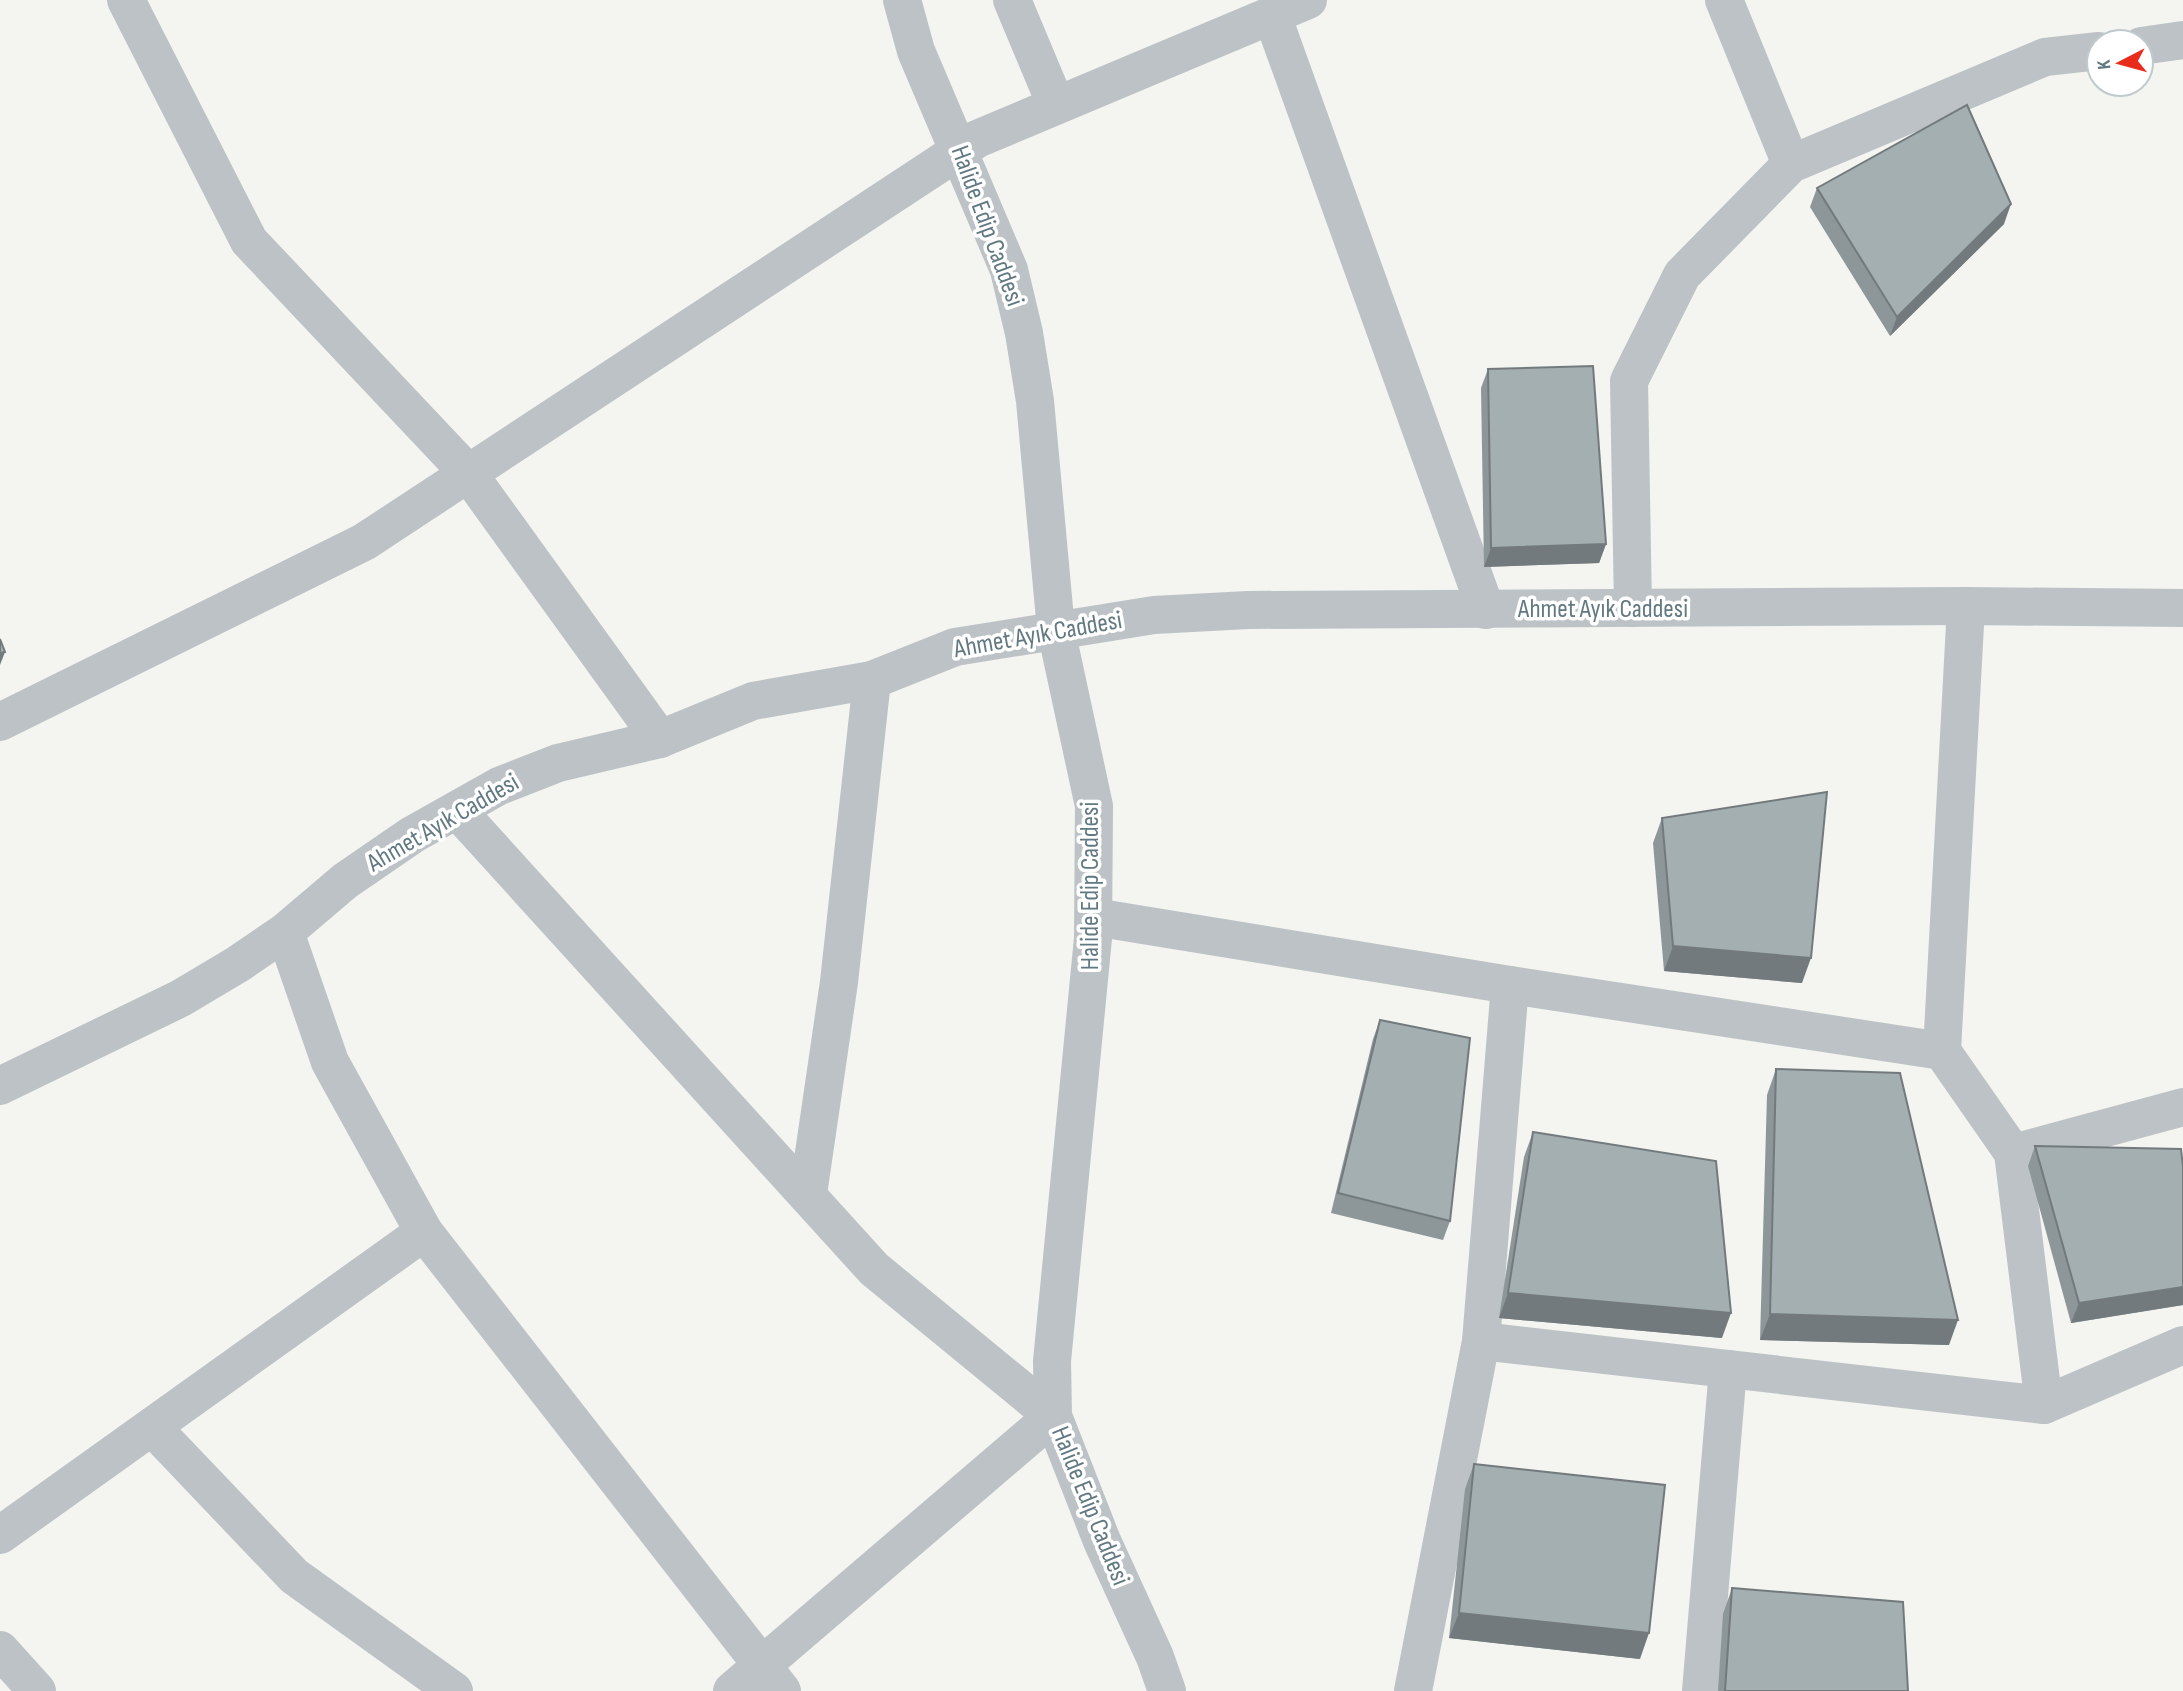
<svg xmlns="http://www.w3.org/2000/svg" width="2183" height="1691" viewBox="0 0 2183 1691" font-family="'Sofia Sans Condensed',sans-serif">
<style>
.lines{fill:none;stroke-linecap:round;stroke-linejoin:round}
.minor{stroke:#bcc2c5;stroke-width:38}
.wall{fill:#8d9699}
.shaded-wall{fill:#737a7d}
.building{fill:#a4afb2;stroke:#737a7d;stroke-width:2}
.labels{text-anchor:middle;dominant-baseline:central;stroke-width:7;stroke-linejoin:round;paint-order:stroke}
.street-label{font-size:26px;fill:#627982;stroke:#fff}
</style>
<rect width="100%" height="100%" fill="#f4f4f0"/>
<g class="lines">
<!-- minor -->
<g class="minor">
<polyline points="126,0 249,241 468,473 660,739"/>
<polyline points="902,0 916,51 1009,270 1024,333 1035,401 1056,630 1094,806 1093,938 1052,1361 1053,1416 1102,1541 1155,1657 1167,1691"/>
<polyline points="1012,0 1056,105"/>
<polyline points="1724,0 1791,164"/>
<polyline points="1272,15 1486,610"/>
<polyline points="2141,46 2183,40"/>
<polyline points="1633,608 1629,381 1682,275 1791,164 2045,57 2099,51"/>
<polyline points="0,722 364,542 977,139 1308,0"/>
<polyline points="457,810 874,1269 1053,1416 732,1691"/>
<polyline points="1094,917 1510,985 1942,1051 2013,1153 2044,1405"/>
<polyline points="285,932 330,1062 424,1232 782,1691"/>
<polyline points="1942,1051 1966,606"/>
<polyline points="0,1086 181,998 238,964 285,932 345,881 412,835 499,786 558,763 660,739 753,701 872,680 955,647 1154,615 1248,610 1966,606 2183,608"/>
<polyline points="2013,1153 2183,1107"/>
<polyline points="808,1194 839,982 872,680"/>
<polyline points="1481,1341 2044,1405 2183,1345"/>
<polyline points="152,1427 294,1576 454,1691"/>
<polyline points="0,1535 424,1232"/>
<polyline points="0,1650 37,1691"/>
<polyline points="1413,1691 1481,1341 1510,985"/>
<polyline points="1701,1691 1728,1369"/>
</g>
</g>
<!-- wall -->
<g class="wall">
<polygon points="1817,188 2004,224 1890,336 1810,207"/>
<polygon points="1488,369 1606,544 1599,563 1484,567 1481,388"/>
<polygon points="1662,818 1802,983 1664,971 1653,843"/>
<polygon points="1380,1020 1450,1221 1443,1240 1331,1213 1373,1039"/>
<polygon points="1776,1069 1949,1345 1760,1340 1767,1095"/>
<polygon points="1533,1132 1722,1338 1499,1318 1524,1157"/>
<polygon points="2035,1146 2183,1167 2183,1305 2071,1323 2028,1166"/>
<polygon points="1474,1464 1640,1659 1449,1638 1465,1489"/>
<polygon points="1732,1588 1908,1691 1718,1691 1723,1614"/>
</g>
<!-- shaded-wall -->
<g class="shaded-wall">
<polygon points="2011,204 2004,224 1890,336 1897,317"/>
<polygon points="1606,544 1599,563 1484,567 1491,548"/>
<polygon points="5,652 0,665 0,653"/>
<polygon points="1673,946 1811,958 1802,983 1664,971"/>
<polygon points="2183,1287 2183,1305 2071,1323 2079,1303"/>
<polygon points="1508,1293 1731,1313 1722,1338 1499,1318"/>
<polygon points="1770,1314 1958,1320 1949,1345 1760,1340"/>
<polygon points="1459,1613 1649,1633 1640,1659 1449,1638"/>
</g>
<!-- building -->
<g class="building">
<polygon points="1967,105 2011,204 1897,317 1817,188"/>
<polygon points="1593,366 1606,544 1491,548 1488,369"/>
<polygon points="0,639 5,652 0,653"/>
<polygon points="1827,792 1811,958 1673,946 1662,818"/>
<polygon points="1380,1020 1470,1038 1450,1221 1338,1193"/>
<polygon points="1776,1069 1900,1073 1958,1320 1770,1314"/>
<polygon points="1533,1132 1716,1161 1731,1313 1508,1293"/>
<polygon points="2035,1146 2181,1149 2183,1167 2183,1287 2079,1303"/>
<polygon points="1474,1464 1665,1485 1649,1633 1459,1613"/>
<polygon points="1732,1588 1903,1602 1908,1691 1725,1691"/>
</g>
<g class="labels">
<!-- street labels -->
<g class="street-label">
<text transform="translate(987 226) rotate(70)">Halide Edip Caddesi</text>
<text x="1603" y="609">Ahmet Ayık Caddesi</text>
<text transform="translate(1038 635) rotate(-10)">Ahmet Ayık Caddesi</text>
<text transform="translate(443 823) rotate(-30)">Ahmet Ayık Caddesi</text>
<text transform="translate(1090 886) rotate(-90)">Halide Edip Caddesi</text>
<text transform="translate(1090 1506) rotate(68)">Halide Edip Caddesi</text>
</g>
</g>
<!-- north arrow -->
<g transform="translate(2120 63) rotate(264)"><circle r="33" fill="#ffffff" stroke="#c0c9cd" stroke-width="2"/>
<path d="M0-5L12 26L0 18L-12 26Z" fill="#e92b1b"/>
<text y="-10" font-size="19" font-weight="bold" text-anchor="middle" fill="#627982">K</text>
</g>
</svg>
